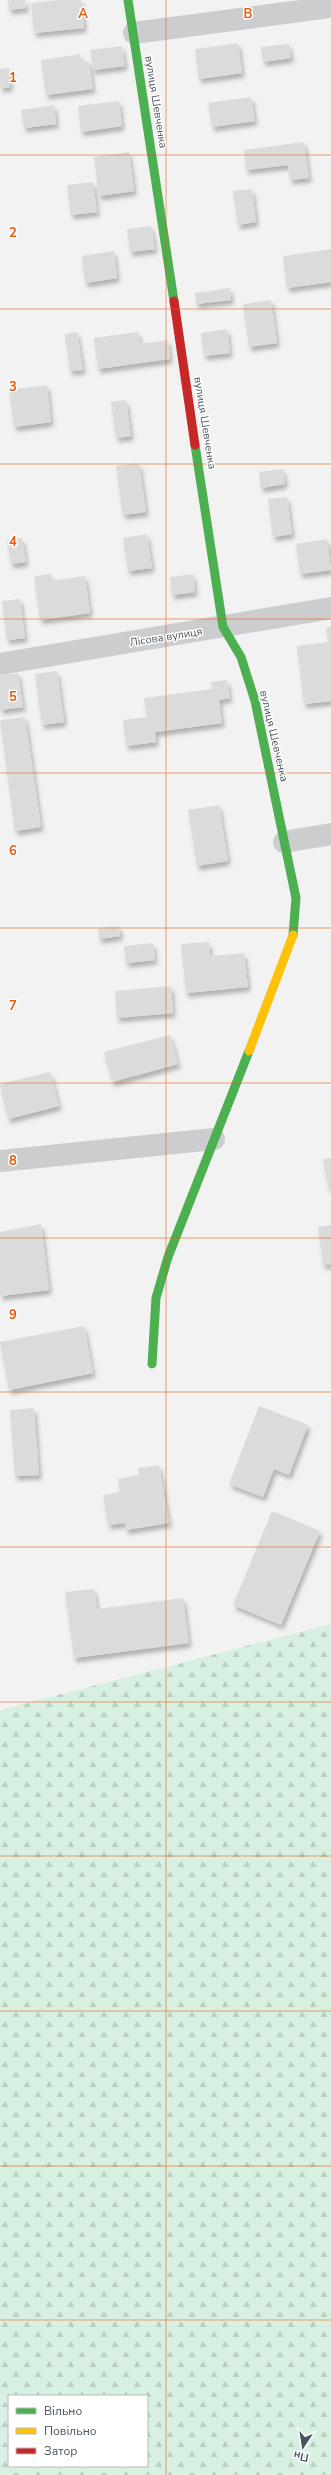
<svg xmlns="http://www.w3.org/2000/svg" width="331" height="2475" viewBox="0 0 331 2475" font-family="'Nunito Sans',sans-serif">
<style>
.forest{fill:url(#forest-firs);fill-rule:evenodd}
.building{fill:#dbdbdc;filter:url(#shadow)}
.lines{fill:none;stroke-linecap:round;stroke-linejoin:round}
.street{stroke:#cbcdcf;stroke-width:22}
.fast{stroke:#4caf50;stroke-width:9}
.slow{stroke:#ffc107;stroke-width:9}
.jam{stroke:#c62828;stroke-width:9}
.grid{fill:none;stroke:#e8590c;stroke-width:1;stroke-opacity:0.55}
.labels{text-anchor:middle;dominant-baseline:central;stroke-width:3;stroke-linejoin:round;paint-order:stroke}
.street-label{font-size:11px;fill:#49545d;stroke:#fff}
.grid-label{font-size:13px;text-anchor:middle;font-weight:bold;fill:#e8590c;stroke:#fff;stroke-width:3;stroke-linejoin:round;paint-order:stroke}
</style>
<defs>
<pattern id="forest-firs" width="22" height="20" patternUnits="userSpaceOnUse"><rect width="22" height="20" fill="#d8f0e1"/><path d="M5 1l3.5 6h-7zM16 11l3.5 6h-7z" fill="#bbd0c3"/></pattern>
<filter id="shadow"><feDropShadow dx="2.5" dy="4.5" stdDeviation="2" flood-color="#0004"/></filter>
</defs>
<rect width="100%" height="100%" fill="#f2f2f2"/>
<!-- forest -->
<path class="forest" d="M331 1624V2475H0V1710ZM9 2396H147V2466H9Z"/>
<!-- building -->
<g class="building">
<polygon points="8,0 25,0 26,8 9,10"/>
<polygon points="58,0 81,0 84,28 34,33 31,3"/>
<polygon points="238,43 242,73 199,79 195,49"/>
<polygon points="289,44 291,58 263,62 261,47"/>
<polygon points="122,46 125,66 93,70 90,50"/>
<polygon points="80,54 81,62 89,61 93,89 46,95 41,60"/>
<polygon points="9,68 10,87 0,88 0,69"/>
<polygon points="251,97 255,121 212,127 208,103"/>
<polygon points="119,101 122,126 81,132 78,106"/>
<polygon points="54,105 56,124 24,128 21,110"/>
<polygon points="304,142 309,178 290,180 288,165 246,170 244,150"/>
<polygon points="129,152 134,191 99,196 94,157"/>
<polygon points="93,182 97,212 71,215 67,185"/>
<polygon points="252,189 256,222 238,225 233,191"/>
<polygon points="151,226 155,249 130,252 127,229"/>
<polygon points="331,249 331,282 287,288 283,256"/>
<polygon points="114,251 117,278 85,283 82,256"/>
<polygon points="230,288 231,300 196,304 195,293"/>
<polygon points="271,300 277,343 249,347 243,304"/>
<polygon points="227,329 230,353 204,356 201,333"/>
<polygon points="77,332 83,370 70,371 65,334"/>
<polygon points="138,332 140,344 168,340 170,359 98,369 94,338"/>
<polygon points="47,385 51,422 14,427 9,390"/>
<polygon points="126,400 131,436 116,438 111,402"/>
<polygon points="139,463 146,512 123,515 116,466"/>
<polygon points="283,469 285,484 261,488 259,472"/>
<polygon points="287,497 292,534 273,537 268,499"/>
<polygon points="147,534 152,568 128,571 123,538"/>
<polygon points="22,538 26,562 11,564 7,540"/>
<polygon points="327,539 331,570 300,574 296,544"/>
<polygon points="51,574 51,581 85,576 90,613 40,620 34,576"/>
<polygon points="193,574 195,592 172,595 170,577"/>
<polygon points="20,599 25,638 7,640 2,601"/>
<polygon points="331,627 331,701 304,704 297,646 328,642 326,628"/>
<polygon points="57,671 64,722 42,725 35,674"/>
<polygon points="18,673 23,707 0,710 0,675"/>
<polygon points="227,680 230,698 219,700 222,723 155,732 156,742 126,746 123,720 147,717 144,698 212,689 211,682"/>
<polygon points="25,717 41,827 15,831 0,720"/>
<polygon points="219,805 228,861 197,866 188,810"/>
<polygon points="119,926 120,936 99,939 98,928"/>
<polygon points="209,942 210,956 244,953 248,987 186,993 181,944"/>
<polygon points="153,943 155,960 126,963 124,946"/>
<polygon points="171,986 173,1013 117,1018 115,991"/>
<polygon points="170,1035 178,1064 112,1082 104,1052"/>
<polygon points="50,1072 59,1106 8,1119 0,1084"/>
<polygon points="331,1158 331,1187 328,1187 323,1159"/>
<polygon points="41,1224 49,1290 0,1296 0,1232"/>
<polygon points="331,1225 331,1264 323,1265 318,1227"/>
<polygon points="84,1326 93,1373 9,1390 0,1342"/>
<polygon points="259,1406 308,1425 289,1475 274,1469 263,1497 229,1484"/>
<polygon points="34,1408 39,1475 15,1476 10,1410"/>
<polygon points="159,1465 169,1523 126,1530 125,1523 108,1525 103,1495 120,1492 118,1479 139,1475 138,1468"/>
<polygon points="272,1511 320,1531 281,1625 233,1605"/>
<polygon points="94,1589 97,1609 183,1598 189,1643 74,1658 65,1592"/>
</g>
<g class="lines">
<!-- street -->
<g class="street">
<polyline points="134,33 331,7"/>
<polyline points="0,664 331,608"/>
<polyline points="284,842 331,834"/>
<polyline points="0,1161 214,1139"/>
</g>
<!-- fast -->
<g class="fast">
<polyline points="128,0 174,301"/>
<polyline points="195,445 223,627 241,657 255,701 296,898 293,935"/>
<polyline points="152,1364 156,1298 168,1257 249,1051"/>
</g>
<!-- slow -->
<polyline class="slow" points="249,1051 293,935"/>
<!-- jam -->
<polyline class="jam" points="174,301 195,445"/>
</g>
<!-- grid -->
<path class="grid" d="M166 0V2475M0 155H331M0 309H331M0 464H331M0 619H331M0 773H331M0 928H331M0 1083H331M0 1238H331M0 1392H331M0 1547H331M0 1702H331M0 1856H331M0 2011H331M0 2166H331M0 2320H331"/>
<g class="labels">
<!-- street labels -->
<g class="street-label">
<text transform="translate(156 102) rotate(81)">вулиця Шевченка</text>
<text transform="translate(205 423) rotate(81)">вулиця Шевченка</text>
<text transform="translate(166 637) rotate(-9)">Лісова вулиця</text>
<text transform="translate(274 736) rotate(77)">вулиця Шевченка</text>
</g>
</g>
<g class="grid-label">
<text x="83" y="18">A</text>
<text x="248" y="18">B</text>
<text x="13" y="82">1</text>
<text x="13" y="237">2</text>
<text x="13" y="391">3</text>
<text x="13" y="546">4</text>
<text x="13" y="701">5</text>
<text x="13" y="855">6</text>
<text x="13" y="1010">7</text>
<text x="13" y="1165">8</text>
<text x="13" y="1319">9</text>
</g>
<!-- legend -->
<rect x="8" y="2395" width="140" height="72" fill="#ffffff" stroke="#b6bbbe"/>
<rect x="16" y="2408" width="20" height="6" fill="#4caf50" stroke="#b6bbbe"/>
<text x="44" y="2415" font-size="12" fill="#49545d">Вільно</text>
<rect x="16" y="2428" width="20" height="6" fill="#ffc107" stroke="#b6bbbe"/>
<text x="44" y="2435" font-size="12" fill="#49545d">Повільно</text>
<rect x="16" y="2448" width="20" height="6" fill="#c62828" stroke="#b6bbbe"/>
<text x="44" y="2455" font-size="12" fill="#49545d">Затор</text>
<!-- north arrow -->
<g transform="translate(303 2447) rotate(192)" stroke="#ffffff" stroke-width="3" paint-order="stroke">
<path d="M0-3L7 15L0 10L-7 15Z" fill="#49545d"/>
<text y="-6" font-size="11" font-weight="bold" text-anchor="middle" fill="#49545d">Пн</text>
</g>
</svg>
